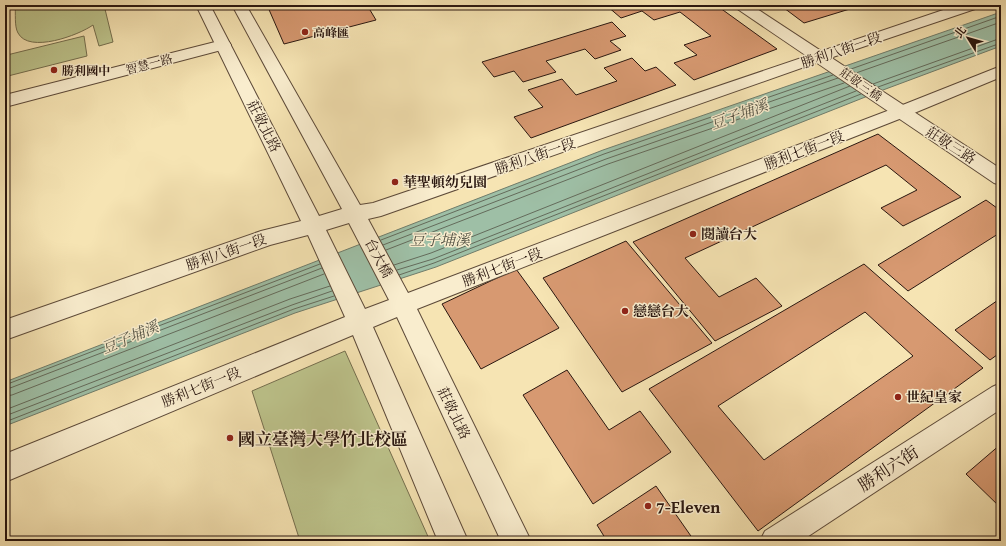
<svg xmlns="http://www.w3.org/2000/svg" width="1006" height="546" viewBox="0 0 1006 546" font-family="'Gentium Book Plus','Noto Serif TC',serif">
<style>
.green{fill:#bdc48c;stroke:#746e4e}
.water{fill:#9ebfa6;stroke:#707c6a}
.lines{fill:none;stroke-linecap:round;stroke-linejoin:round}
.shore{stroke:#646b5b;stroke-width:1}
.building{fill:#d79971;stroke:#2a1710;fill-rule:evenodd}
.minor-casing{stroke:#5d4a39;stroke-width:2}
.tertiary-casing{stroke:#5d4a39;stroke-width:2}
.minor{fill:#f9edce;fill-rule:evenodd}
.tertiary{fill:#f9edce;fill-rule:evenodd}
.poi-dot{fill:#8f2418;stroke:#f9edce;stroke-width:1.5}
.labels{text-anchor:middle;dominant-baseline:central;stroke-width:3;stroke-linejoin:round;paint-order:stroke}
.far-poi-label{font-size:12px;font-weight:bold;fill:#2a1710;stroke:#f9edce;text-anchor:start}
.far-street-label{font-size:12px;fill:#2a1710;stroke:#f9edce}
.street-label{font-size:14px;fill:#2a1710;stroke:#f9edce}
.poi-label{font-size:14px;font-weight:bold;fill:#2a1710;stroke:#f9edce;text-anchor:start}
.water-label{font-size:15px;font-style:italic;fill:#535244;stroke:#f9edce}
.near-poi-label{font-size:17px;font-weight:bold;fill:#2a1710;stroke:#f9edce;text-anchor:start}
.near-street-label{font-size:17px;fill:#2a1710;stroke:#f9edce}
</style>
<rect width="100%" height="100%" fill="#f6e4b3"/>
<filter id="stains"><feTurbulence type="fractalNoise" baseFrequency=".005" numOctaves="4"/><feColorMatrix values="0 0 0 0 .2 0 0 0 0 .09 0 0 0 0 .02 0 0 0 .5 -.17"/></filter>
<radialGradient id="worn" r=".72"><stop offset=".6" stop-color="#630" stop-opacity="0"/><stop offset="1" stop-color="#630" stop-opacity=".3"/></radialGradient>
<!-- green -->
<g class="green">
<path d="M15 5H104L113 42 99 46 93 25C79 35 29 54 18 33 14 26 16 13 15 5Z"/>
<polygon points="84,36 87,56 8,76 7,55"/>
<polygon points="345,351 430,541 300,541 252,391"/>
</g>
<!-- water -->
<polygon class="water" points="1001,12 1001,46 883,90 436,267 295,313 5,426 5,382 603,150"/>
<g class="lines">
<!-- shore -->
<g class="shore">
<polyline points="851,69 1001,16"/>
<polyline points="856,73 1001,22"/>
<polyline points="873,84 1001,38"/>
<polyline points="878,87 1001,43"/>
<polyline points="381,240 604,154 833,75"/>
<polyline points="383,245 606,159 838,78"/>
<polyline points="386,250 608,164 844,83"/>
<polyline points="394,265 431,253 850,86"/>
<polyline points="397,270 433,259 856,91"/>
<polyline points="399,275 434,263 861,94"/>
<polyline points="5,385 320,264"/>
<polyline points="5,390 322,268"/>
<polyline points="5,396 12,395 324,274"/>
<polyline points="5,410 290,299 330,286"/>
<polyline points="5,416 292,305 332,291"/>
<polyline points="5,422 294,309 334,296"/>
</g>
</g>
<!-- building -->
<g class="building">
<polygon points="267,5 367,5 376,20 284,44"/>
<polygon points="716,5 777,49 694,80 674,63 697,55 684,45 711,36 680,12 654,20 642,11 621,18 607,6"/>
<polygon points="780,5 848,5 853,8 804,23"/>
<polygon points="612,22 626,36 610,41 621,50 595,59 585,49 546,61 556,72 523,82 514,71 494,77 482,62"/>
<polygon points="632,58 645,71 656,67 676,85 531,138 514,117 543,107 528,90 562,79 576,95 617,81 604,68"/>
<polygon points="878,134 961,197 903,226 881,208 917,190 886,165 685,258 719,297 756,278 782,306 715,341 633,242"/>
<polygon points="986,200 1001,211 1001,236 998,234 908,291 878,265"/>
<polygon points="626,241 712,343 622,392 543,278"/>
<path d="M864 264 983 368 758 531 649 389ZM865 312 913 356 764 460 718 406Z"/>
<polygon points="516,269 559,328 481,369 442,304"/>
<polygon points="1001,298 1001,352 990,360 955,330"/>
<polygon points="567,370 609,430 640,411 671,452 593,504 523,395"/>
<polygon points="1001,444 1001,508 966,474"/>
<polygon points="656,486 693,539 690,541 607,541 597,525"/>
</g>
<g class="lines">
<!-- minor casing -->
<g class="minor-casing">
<g id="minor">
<polygon points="734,5 751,5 1001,169 1001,185 994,183 736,8"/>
<polygon points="223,40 229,42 231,45 229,48 5,107 5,95"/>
<polygon points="1001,383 1001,409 801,541 760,541 765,531 992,387"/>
</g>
</g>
<!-- tertiary casing -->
<g class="tertiary-casing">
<path id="tertiary" d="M196 5H210L319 216 342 209 232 5H246L360 205 373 203 958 5H980L978 8 827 59 381 216 368 219 408 293 895 108 1001 66V77L907 116 417 309 531 541H501L397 317 373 327 468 541H438L353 335 5 482V454L345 317 308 235 270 245 5 340V320L261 231 301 221ZM349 223 389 300 365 309 326 230Z"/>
</g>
<!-- minor -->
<use href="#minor" class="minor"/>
<!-- tertiary -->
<use href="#tertiary" class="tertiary"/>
</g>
<!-- markers -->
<g class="poi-dot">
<circle cx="305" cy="32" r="4"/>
<circle cx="54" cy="70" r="4"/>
<circle cx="395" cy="182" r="4"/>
<circle cx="693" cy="234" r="4"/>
<circle cx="625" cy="311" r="4"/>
<circle cx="898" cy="397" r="4"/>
<circle cx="230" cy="438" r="4"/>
<circle cx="648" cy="506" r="4"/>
</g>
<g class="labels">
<!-- far-poi labels -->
<g class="far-poi-label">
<text x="313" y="32">高峰匯</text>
<text x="62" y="70">勝利國中</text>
</g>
<!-- far-street labels -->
<g class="far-street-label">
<text transform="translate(149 64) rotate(-15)">智慧一路</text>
<text transform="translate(861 84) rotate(35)">莊敬三橋</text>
</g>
<!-- street labels -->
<g class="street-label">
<text transform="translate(841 50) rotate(-19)">勝利八街一段</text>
<text transform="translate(264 126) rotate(63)">莊敬北路</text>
<text transform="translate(951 145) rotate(33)">莊敬三路</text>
<text transform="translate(804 150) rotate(-21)">勝利七街一段</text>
<text transform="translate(535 156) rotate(-19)">勝利八街一段</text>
<text transform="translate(226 252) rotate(-19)">勝利八街一段</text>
<text transform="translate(379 258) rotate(62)">台大橋</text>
<text transform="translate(502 267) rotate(-21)">勝利七街一段</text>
<text transform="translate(201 387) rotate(-22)">勝利七街一段</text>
<text transform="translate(454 413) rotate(64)">莊敬北路</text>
</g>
<!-- poi labels -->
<g class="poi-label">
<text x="403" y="182">華聖頓幼兒園</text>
<text x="701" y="234">閱讀台大</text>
<text x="633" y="311">戀戀台大</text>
<text x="906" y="397">世紀皇家</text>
</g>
<!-- water labels -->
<g class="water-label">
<text transform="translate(739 114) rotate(-20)">豆子埔溪</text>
<text x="440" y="239">豆子埔溪</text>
<text transform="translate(130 337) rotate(-23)">豆子埔溪</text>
</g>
<!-- near-poi labels -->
<g class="near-poi-label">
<text x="238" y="438">國立臺灣大學竹北校區</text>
<text x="656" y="506">7-Eleven</text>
</g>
<!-- near-street labels -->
<g class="near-street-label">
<text transform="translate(888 468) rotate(-33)">勝利六街</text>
</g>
</g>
<!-- margin -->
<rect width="1006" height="546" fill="none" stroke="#f6e4b3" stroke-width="20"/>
<rect x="6" y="6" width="994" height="534" fill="none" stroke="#2a1710" stroke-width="2"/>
<rect x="10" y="10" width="986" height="526" fill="none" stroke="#2a1710"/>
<!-- north arrow -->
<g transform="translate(968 38) rotate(307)" stroke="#f9edce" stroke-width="3" paint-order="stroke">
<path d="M0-3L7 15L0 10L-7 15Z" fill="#2a1710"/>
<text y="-6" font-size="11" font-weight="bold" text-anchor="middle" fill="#2a1710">北</text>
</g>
<rect width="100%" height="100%" filter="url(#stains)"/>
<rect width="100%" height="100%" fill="url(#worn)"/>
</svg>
